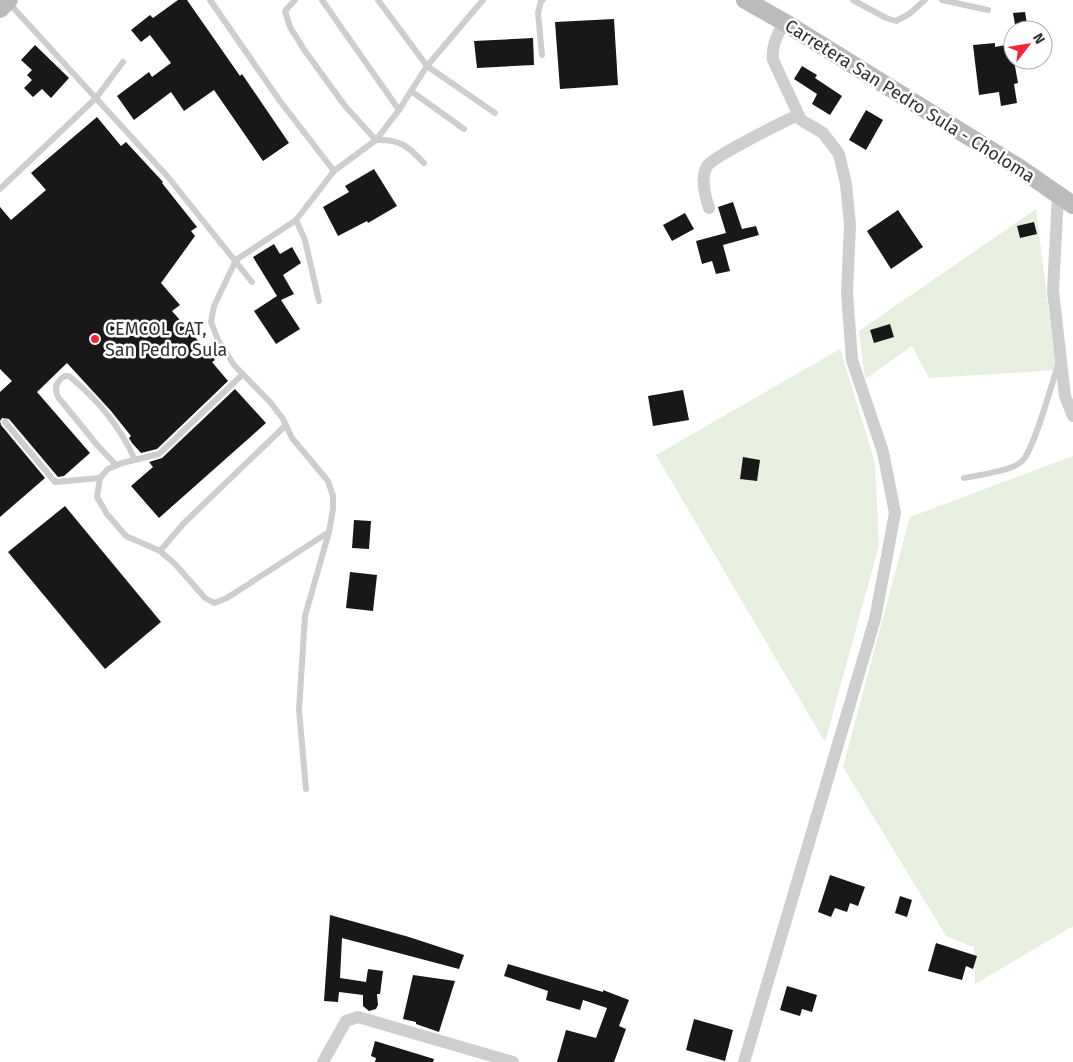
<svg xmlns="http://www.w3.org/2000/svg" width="1073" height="1062" viewBox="0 0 1073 1062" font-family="'Fira Sans',sans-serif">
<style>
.green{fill:#e7efde}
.building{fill:#181818}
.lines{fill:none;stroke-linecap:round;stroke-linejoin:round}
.service{stroke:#cecece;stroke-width:6}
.minor{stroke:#cecece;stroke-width:12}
.secondary{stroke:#bbb;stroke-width:18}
.poi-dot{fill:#f52537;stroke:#fff;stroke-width:2}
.labels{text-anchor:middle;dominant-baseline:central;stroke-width:5;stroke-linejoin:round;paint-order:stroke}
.street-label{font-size:18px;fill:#313131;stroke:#fff}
.poi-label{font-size:18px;fill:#313131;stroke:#fff;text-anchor:start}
</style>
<rect width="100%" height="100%" fill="#fff"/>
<!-- green -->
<g class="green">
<polygon points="1036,209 1056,370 929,378 912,346 865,379 859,331"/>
<polygon points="840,349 875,463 879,545 825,742 656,455"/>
<polygon points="1073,456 1073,926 975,984 974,947 946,936 843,767 910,517"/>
</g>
<!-- building -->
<g class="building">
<polygon points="178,0 187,0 240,76 242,74 289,143 263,161 214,90 184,111 171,92 134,120 117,96 149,72 152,77 171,63 150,35 141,42 131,30 150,15 153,18"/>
<polygon points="1025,12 1028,30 1016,30 1013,13"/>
<polygon points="614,19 618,85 560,89 555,22"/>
<polygon points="533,38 534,65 477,68 474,41"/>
<polygon points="995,43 995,47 1011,44 1018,83 1014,84 1017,103 1001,106 999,92 979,95 973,45"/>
<polygon points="35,45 69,78 51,98 42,89 33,97 24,88 32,80 27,75 32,70 21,60"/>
<polygon points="802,66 817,75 815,78 842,96 830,115 812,104 817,94 794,79"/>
<polygon points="866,110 883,120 866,150 849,140"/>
<polygon points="97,117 121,146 126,142 163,182 162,183 197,227 191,231 195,236 161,283 180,305 172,311 215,360 212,362 228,381 157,449 141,453 132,443 129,438 131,436 111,411 67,363 37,392 90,453 64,476 58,477 9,419 2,418 0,421 1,425 45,478 0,517 0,392 12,381 0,369 0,207 11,220 46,190 31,173"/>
<polygon points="374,169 397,206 368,223 367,221 338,236 323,207 349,192 345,186"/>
<polygon points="733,202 742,229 756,226 759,235 723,245 730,271 716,274 712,261 702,264 696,241 726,233 718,207"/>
<polygon points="898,210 923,247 891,269 867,231"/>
<polygon points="685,213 694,229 672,241 663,225"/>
<polygon points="1034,222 1037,234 1020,238 1017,226"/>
<polygon points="274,244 280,254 292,247 301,263 283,275 294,294 281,300 300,329 276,344 254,311 277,296 253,257"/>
<polygon points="890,324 894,337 874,343 870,330"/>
<polygon points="235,389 266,423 159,518 131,486 153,467 149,462 162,458"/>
<polygon points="683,390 689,420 653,426 648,396"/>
<polygon points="743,457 760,460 757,481 740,479"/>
<polygon points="65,506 161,622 105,669 8,552"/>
<polygon points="354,520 371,521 369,549 352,548"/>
<polygon points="350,572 377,575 373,611 346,608"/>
<polygon points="830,875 865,887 858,906 850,903 847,912 835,908 831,917 818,912"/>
<polygon points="900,896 912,900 907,917 895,913"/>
<polygon points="330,915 409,937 464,955 459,969 342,938 340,978 366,982 368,969 383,971 380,994 377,994 378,1005 376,1009 369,1011 363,1006 363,995 339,992 338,1002 324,1001"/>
<polygon points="936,943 977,956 973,969 966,966 962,980 928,971"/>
<polygon points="508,964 603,992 603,990 629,1000 619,1026 626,1029 614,1062 557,1062 566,1030 596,1038 607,1008 583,1000 580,1010 546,1000 548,991 504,976"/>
<polygon points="413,975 455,981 439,1032 416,1024 416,1022 403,1019"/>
<polygon points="787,986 817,995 812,1012 802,1009 800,1016 780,1010"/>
<polygon points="694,1019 733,1030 725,1061 686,1050"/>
<polygon points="375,1041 434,1059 433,1062 375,1062 376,1058 371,1056"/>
</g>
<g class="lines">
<!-- service -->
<g class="service">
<polyline points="210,0 280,101 334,171"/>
<path d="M295 0 285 11 290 27 305 51 345 106 376 140C400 139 408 146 424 163"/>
<polyline points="322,0 399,110"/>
<polyline points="378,0 427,66 495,113"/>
<polyline points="853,0 886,18 896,21 909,14 925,0"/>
<polyline points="942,0 988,10"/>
<polyline points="8,2 168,177 252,282"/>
<polyline points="542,55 538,13 541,1 543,0"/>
<polyline points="411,91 464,129"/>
<polyline points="0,189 96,98 123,62"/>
<polyline points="296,220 305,240 319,301"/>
<polyline points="243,374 159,454 122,463 108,469 100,478 97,497 107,514 126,536 160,551 175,564 205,598 214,603 227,598 329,532"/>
<polyline points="5,422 55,482 100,478"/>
<path d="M116 465 98 446 58 397C54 388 56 381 65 376H69C97 399 120 426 135 460"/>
<path d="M964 478C980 475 1013 471 1023 460 1034 449 1052 383 1058 365"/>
<polyline points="160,551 184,523 286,425"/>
<polyline points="306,789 299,710 305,616 329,532 333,509 333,496 328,481 292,438 283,419 270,402 234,365 218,340 211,322 214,306 236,260 296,220 334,171 376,140 399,110 427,66 483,0"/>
</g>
<!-- minor -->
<g class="minor">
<polyline points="1058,196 1053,291 1065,396 1073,416"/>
<path d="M709 208C705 196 700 178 707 166 714 156 783 122 798 115"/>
<polyline points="323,1062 346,1021 358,1017 513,1062"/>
<path d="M744 1062 875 619 895 513 883 452 852 360 847 293 850 225 846 184 839 154 823 133 801 120 773 60C771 46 778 34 784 22"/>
</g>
<!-- secondary -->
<g class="secondary">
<polyline points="745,0 784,22 1018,167 1073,205"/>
<polyline points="0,9 9,0"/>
</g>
</g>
<!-- markers -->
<circle class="poi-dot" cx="95" cy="339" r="5"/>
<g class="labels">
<!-- street labels -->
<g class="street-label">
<text transform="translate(910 101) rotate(32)">Carretera San Pedro Sula - Choloma</text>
</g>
<!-- poi labels -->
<g class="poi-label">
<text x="105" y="329">CEMCOL CAT,<tspan x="105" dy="21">San Pedro Sula</tspan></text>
</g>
</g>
<!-- north arrow -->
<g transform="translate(1028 45) rotate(59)"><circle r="24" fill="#ffffff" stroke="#adadad"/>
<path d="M0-4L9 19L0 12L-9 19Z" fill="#f52537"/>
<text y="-8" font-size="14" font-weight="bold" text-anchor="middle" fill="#313131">N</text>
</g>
</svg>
